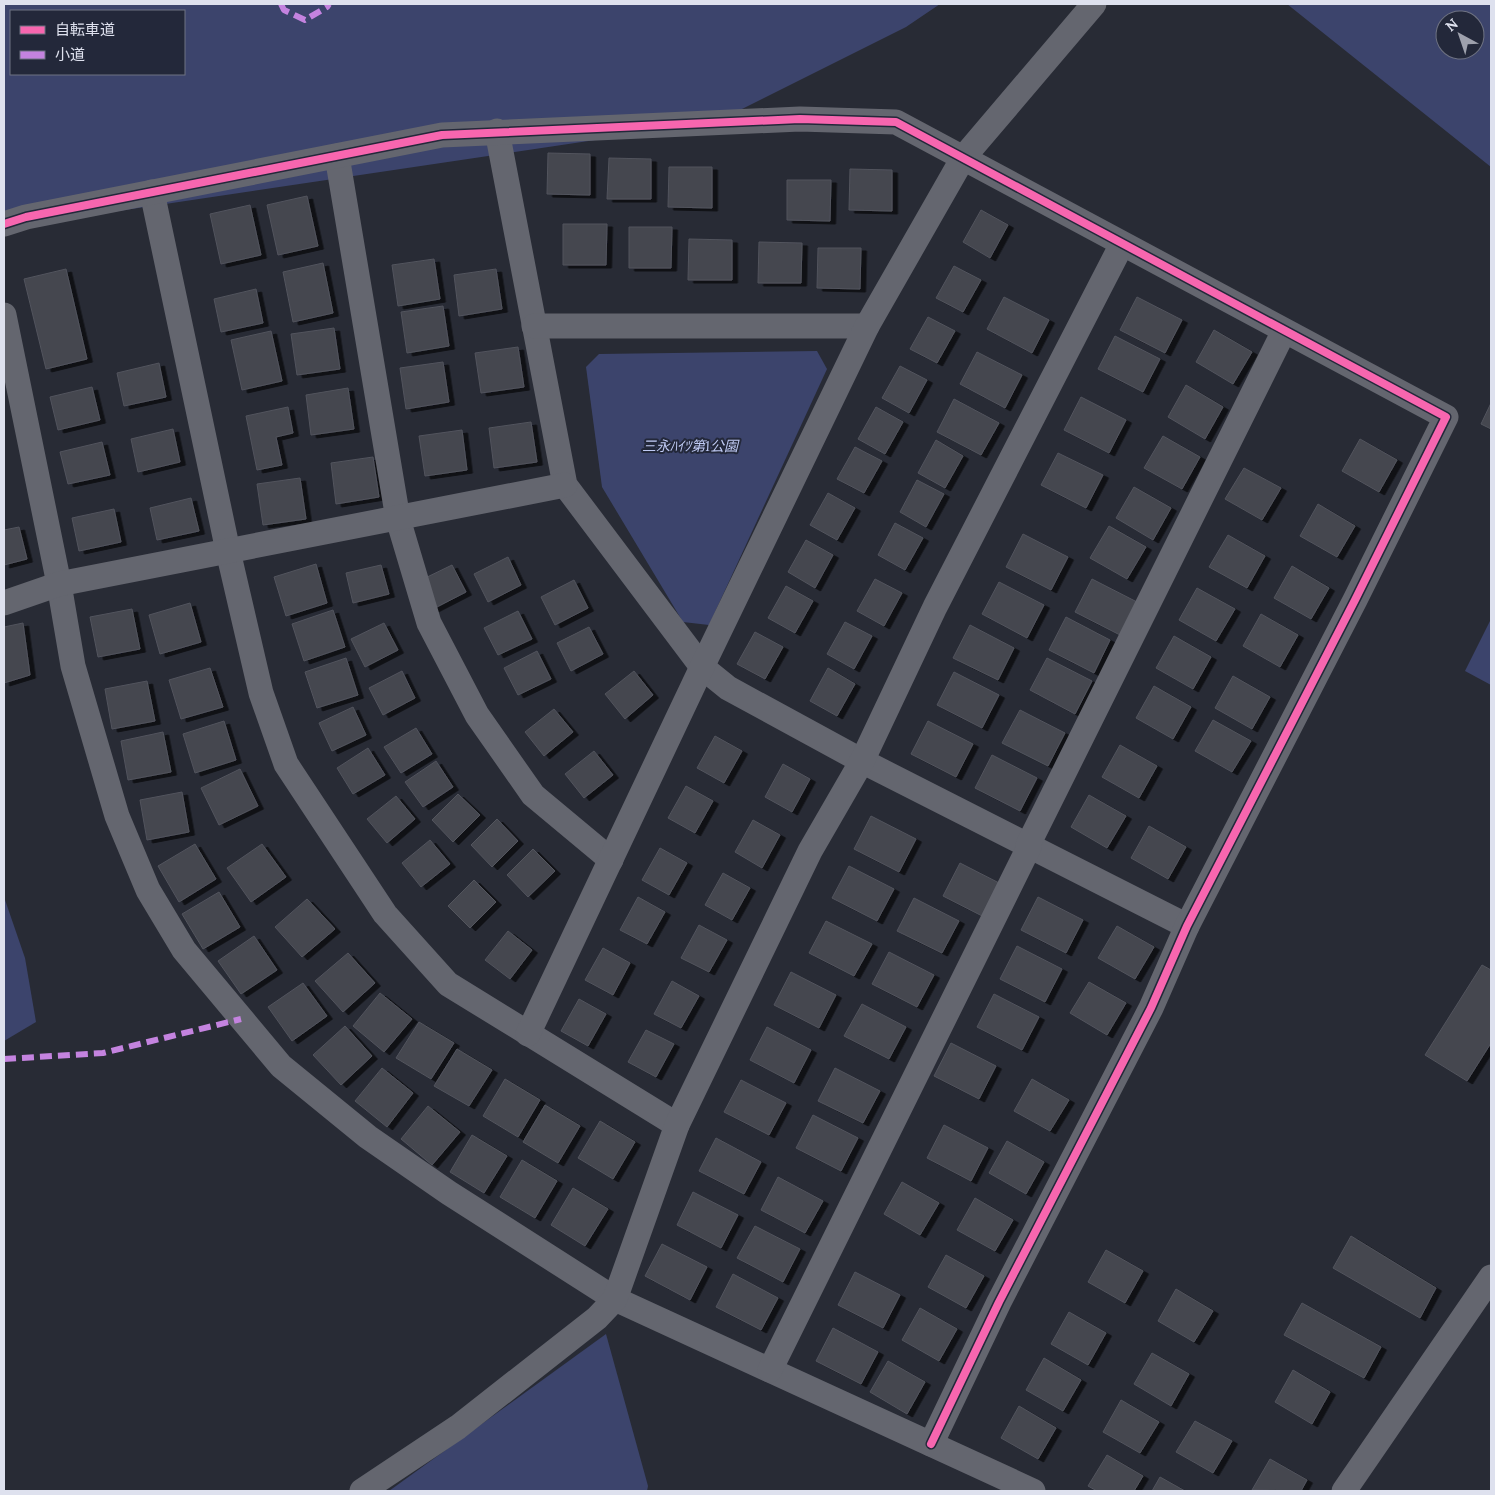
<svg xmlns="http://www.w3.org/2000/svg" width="1495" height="1495" viewBox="0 0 1495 1495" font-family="Lora,'Noto Sans JP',serif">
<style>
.green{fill:#3c446c;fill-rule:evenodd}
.building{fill:#44464f;stroke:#52545d;filter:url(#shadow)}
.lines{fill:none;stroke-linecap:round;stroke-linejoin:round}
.street{stroke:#64666f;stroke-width:25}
.quiet{stroke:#c483df;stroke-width:6;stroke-dasharray:12 6;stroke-linecap:butt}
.cycleway-casing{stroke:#23283a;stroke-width:11}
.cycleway{stroke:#f766af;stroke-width:8}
.labels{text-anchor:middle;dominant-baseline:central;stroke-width:4;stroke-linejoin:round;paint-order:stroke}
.park-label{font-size:14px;font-style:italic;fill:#c0cbf5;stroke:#23283a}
</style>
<defs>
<filter id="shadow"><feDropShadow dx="5.5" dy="3" stdDeviation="0" flood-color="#0009"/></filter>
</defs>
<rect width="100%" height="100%" fill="#282b35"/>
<!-- green -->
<g class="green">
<path d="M4 4H940L906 27 716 122 4 228ZM11 11H184V74H11Z"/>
<path d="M1287 4H1491V167ZM1445 20H1475V50H1445Z"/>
<polygon points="817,351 827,369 709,625 683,622 602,487 586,367 599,354"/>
<polygon points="1491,619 1491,685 1465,671"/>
<polygon points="4,897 25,958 36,1022 4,1041"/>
<polygon points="606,1334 648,1486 647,1491 389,1491"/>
</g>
<!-- building -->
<g class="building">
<polygon points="548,153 590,154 590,195 547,194"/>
<polygon points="609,158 651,159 651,199 607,199"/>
<polygon points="669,167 712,167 712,208 668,207"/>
<polygon points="850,169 892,170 892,211 849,210"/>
<polygon points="787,180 831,180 830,221 787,220"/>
<polygon points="307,196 318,246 278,255 267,205"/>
<polygon points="250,205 261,255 221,264 210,214"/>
<polygon points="981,210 1008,225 990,258 963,242"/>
<polygon points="563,224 607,224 606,265 563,265"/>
<polygon points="629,227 672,227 671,268 629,268"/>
<polygon points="689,239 732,240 732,280 688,280"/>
<polygon points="759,242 802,243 801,283 758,283"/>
<polygon points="818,248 861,248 860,289 817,288"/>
<polygon points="434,259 440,299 398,306 392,265"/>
<polygon points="323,263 333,313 293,322 283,272"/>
<polygon points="954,266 981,280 963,312 936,298"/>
<polygon points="66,269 87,359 46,369 24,279"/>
<polygon points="496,269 502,309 459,316 454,275"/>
<polygon points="256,289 263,323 221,332 214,299"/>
<polygon points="1004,297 1049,320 1032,353 987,329"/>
<polygon points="1137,297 1182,320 1165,353 1120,330"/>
<polygon points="443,306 449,346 407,353 401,312"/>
<polygon points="928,317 955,331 937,363 910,349"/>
<polygon points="334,328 340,369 297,375 291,334"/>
<polygon points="1214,330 1252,352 1233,384 1196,362"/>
<polygon points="271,331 282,381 242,390 231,340"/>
<polygon points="1115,336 1160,359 1143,392 1098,369"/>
<polygon points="518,347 524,387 481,393 475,353"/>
<polygon points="977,352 1022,375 1005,408 960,384"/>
<polygon points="443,362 449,402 406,409 400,368"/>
<polygon points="159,363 166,397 124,406 117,373"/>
<polygon points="900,366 927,380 909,413 882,398"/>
<polygon points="1186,385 1223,407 1205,439 1168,417"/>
<polygon points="92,387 100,420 58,430 50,397"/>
<polygon points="348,388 354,429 311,435 306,395"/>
<polygon points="1081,397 1126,420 1109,453 1064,430"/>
<polygon points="954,399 999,423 981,455 937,432"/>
<polygon points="1491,403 1491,429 1481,424"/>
<polygon points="288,407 293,433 276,437 282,465 257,470 246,416"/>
<polygon points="876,407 903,422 885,454 858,439"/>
<polygon points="531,422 537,462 494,468 489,428"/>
<polygon points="173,429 180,462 138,472 131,439"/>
<polygon points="462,430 467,470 425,476 419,436"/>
<polygon points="1163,436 1200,457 1182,489 1144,468"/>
<polygon points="1360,439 1397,460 1379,492 1342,471"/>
<polygon points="936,440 963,456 945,488 918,473"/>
<polygon points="102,442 110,475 68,484 60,452"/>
<polygon points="855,447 882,461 864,493 837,479"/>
<polygon points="1058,453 1103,475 1086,508 1041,485"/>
<polygon points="373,457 379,497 336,504 331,463"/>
<polygon points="1244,468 1281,488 1262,520 1225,499"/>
<polygon points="300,478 306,519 263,525 257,484"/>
<polygon points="917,480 944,494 926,527 900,512"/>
<polygon points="1134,487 1171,508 1153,540 1116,518"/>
<polygon points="828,493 855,508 837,540 810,525"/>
<polygon points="191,498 199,531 157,540 150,508"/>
<polygon points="1318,504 1355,526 1337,557 1300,536"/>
<polygon points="114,509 121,542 79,551 72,518"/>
<polygon points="895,523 923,538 905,570 878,555"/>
<polygon points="1109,526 1146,547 1127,579 1090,558"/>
<polygon points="19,527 27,559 4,565 4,530"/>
<polygon points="1023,534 1068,557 1051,590 1006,567"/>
<polygon points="1228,535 1265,556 1247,588 1209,567"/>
<polygon points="806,540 833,555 815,588 788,572"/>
<polygon points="508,557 521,585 488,602 474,574"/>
<polygon points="316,564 327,603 286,616 274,577"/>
<polygon points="381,565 389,594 353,603 346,573"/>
<polygon points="452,565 466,592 433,609 419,581"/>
<polygon points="1292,566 1329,588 1311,619 1274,598"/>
<polygon points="875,579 902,593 884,626 857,611"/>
<polygon points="1092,579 1137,602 1120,635 1075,612"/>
<polygon points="574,580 588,608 555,625 541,597"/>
<polygon points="999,582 1044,605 1027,638 982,614"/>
<polygon points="786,586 813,601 795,633 768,618"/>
<polygon points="1197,588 1235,609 1216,641 1179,620"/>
<polygon points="190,603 201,642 160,654 149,615"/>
<polygon points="132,609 140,649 98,657 90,617"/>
<polygon points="333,610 345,647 304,661 292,624"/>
<polygon points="518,611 532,639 498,655 484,628"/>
<polygon points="1261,614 1298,635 1280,667 1243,646"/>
<polygon points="1066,617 1110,640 1094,673 1049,650"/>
<polygon points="845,622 872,636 854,669 827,654"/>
<polygon points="23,623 30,675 4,683 4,627"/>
<polygon points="384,623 398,650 365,667 351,639"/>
<polygon points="970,625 1014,648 998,680 953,658"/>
<polygon points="589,627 603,654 571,671 557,643"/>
<polygon points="755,632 783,647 765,679 737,664"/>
<polygon points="1174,636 1211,657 1193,689 1156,668"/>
<polygon points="537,651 551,679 518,695 504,668"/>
<polygon points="346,658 358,695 317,708 305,672"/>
<polygon points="1047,658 1092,681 1075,714 1030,690"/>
<polygon points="210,668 223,707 181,719 169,680"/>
<polygon points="828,668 855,684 837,716 810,701"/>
<polygon points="402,671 415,698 383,715 369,688"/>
<polygon points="634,671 653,695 625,719 605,694"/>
<polygon points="954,672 999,695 982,728 937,705"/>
<polygon points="1233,676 1270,697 1252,729 1215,708"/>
<polygon points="147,681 155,721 112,729 105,689"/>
<polygon points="1154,686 1191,707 1173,739 1136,718"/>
<polygon points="353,707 366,735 332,751 319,723"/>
<polygon points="554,709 573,732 544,756 525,732"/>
<polygon points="1020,710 1065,733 1048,766 1002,743"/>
<polygon points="1213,720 1251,741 1232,772 1195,751"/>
<polygon points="224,721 236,760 195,773 183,734"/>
<polygon points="928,721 973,744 956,777 911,754"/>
<polygon points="416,728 432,754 401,773 384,747"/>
<polygon points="163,732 171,772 128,780 121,741"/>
<polygon points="715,736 742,751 724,783 697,768"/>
<polygon points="1120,745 1157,766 1139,798 1102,777"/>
<polygon points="368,748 385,775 353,794 337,768"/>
<polygon points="594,751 613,775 584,798 565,774"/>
<polygon points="992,755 1037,778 1020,811 975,788"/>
<polygon points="436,761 453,787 423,807 405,782"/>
<polygon points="783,764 810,779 792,812 765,797"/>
<polygon points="240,769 258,806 219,825 201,788"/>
<polygon points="686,786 713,801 695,833 668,818"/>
<polygon points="182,792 189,832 147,840 140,800"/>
<polygon points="458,794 480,815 453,842 432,820"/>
<polygon points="1089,795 1126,816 1107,848 1071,827"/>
<polygon points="396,796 415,819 387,843 367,819"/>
<polygon points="871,816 916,839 899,872 854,849"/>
<polygon points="497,819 518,841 492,867 471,845"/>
<polygon points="753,820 780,835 762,868 735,852"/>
<polygon points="1149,826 1186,847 1168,879 1131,858"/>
<polygon points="430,840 450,864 421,887 402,863"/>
<polygon points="195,844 216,879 179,902 158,866"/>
<polygon points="262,844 286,877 251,902 227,868"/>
<polygon points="660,848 687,863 669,895 642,880"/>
<polygon points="533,849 555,871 528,897 507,875"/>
<polygon points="960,863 1005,886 988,919 943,896"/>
<polygon points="849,866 894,889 877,921 832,898"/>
<polygon points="723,873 750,888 732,920 705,905"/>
<polygon points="474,880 496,902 470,928 448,906"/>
<polygon points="219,892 240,927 203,949 182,914"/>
<polygon points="638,897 665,912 647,944 620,930"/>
<polygon points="1038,897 1083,920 1066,953 1021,930"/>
<polygon points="914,898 959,921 942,953 897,931"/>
<polygon points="307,899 335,929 302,957 275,927"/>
<polygon points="826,921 872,944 854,976 809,953"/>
<polygon points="699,925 727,940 709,972 681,958"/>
<polygon points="1117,926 1154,947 1135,979 1098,958"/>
<polygon points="508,931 532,950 510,979 485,960"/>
<polygon points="254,936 277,970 241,994 218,961"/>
<polygon points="1017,946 1062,969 1045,1002 1000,979"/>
<polygon points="603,948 630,963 613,995 585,980"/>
<polygon points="889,952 934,975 917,1007 872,984"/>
<polygon points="348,953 375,983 343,1012 315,981"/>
<polygon points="1482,965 1491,970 1491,1043 1467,1081 1425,1055"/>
<polygon points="791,972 836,995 819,1028 774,1005"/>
<polygon points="672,981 699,996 681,1028 654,1014"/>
<polygon points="1089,982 1126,1003 1107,1035 1070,1013"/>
<polygon points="303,983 327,1016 292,1041 268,1007"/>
<polygon points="380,993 412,1019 384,1052 353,1026"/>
<polygon points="994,994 1039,1017 1022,1050 977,1027"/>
<polygon points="579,999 606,1014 588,1046 561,1031"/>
<polygon points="862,1004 906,1027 889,1059 844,1036"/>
<polygon points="419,1022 454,1043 431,1079 396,1058"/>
<polygon points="345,1026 372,1056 341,1085 313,1055"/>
<polygon points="767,1027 811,1050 794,1083 750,1060"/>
<polygon points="646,1030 674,1044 656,1077 628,1062"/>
<polygon points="951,1043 996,1066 979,1099 934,1076"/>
<polygon points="457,1049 492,1070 469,1106 434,1086"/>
<polygon points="382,1068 413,1093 387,1127 355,1101"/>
<polygon points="835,1068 880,1091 863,1123 818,1101"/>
<polygon points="505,1079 540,1100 518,1137 483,1116"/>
<polygon points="1032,1079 1069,1100 1050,1131 1014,1111"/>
<polygon points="741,1080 786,1103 769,1135 724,1112"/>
<polygon points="545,1105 580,1126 558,1163 523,1142"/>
<polygon points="428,1106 460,1132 432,1165 401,1139"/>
<polygon points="813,1115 858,1138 841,1171 796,1148"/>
<polygon points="600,1121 635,1142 613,1179 578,1158"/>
<polygon points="944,1125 988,1148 971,1181 927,1158"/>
<polygon points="472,1135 507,1156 484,1193 450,1172"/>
<polygon points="716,1138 761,1162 744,1194 699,1171"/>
<polygon points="1007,1141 1044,1162 1026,1194 989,1173"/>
<polygon points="522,1160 557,1181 535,1218 500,1197"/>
<polygon points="778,1177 823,1201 805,1233 761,1210"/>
<polygon points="902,1182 939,1203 920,1235 884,1214"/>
<polygon points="573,1188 608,1209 585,1246 551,1225"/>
<polygon points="693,1192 738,1215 721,1248 677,1225"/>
<polygon points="975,1198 1013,1220 995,1251 957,1230"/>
<polygon points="755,1226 800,1249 783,1282 737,1258"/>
<polygon points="1351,1236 1436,1288 1420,1318 1333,1268"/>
<polygon points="662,1244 707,1267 690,1300 645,1276"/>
<polygon points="1106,1250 1143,1271 1125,1303 1088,1282"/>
<polygon points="946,1255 984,1276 966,1308 928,1287"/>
<polygon points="855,1272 900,1295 883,1328 838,1305"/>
<polygon points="733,1274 778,1298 761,1330 716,1307"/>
<polygon points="1176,1289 1213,1311 1194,1342 1158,1321"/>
<polygon points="1302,1303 1381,1347 1364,1378 1284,1335"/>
<polygon points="920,1308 957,1329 939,1361 902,1340"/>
<polygon points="1069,1312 1106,1333 1088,1365 1051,1344"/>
<polygon points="833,1328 878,1352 861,1384 816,1361"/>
<polygon points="1152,1353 1189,1374 1171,1406 1134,1384"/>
<polygon points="1044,1358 1081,1380 1063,1411 1026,1390"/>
<polygon points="888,1361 925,1382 907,1414 870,1392"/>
<polygon points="1293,1370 1330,1392 1312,1424 1275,1402"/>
<polygon points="1121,1400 1159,1422 1140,1453 1103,1432"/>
<polygon points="1019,1406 1056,1428 1038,1459 1001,1438"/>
<polygon points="1195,1421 1232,1441 1213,1473 1176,1452"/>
<polygon points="1107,1455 1143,1476 1134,1491 1097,1491 1088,1486"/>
<polygon points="1270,1459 1307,1480 1301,1491 1252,1490"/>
<polygon points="1160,1477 1185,1491 1152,1491"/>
</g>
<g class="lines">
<!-- street -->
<g class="street">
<polyline points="497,131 565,485 702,667 728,688 862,761 1187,926"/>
<polyline points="337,156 398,519 429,623 477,715 533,795 611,860"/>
<polyline points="152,192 228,551 261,693 286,764 385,914 448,984 677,1125"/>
<polyline points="4,224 26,217 442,135 800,119 896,122 1446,417 1355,600 1187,926 1151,1008 999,1302 931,1444"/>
<polyline points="4,315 59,584 73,666 117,816 148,890 184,950 281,1066 368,1137 449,1193 615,1299 1033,1491"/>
<polyline points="534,326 867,326"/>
<polyline points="4,603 59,584 565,485"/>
<polyline points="528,1034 702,667 867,326 963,158 1094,4"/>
<polyline points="770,1370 1029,847 1028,845 1284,331"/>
<polyline points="362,1491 458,1427 597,1318 615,1299 677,1125 810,851 862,761 935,607 1122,244"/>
<polyline points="1344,1491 1491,1277"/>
</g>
<!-- quiet -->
<g class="quiet">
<polyline points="281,4 284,10 305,20 327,7 329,4"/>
<polyline points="4,1059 103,1053 241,1019"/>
</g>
<!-- cycleway casing -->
<g class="cycleway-casing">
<polyline id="cycleway" points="4,224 26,217 442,135 800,119 896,122 1446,417 1355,600 1187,926 1151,1008 999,1302 931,1444"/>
</g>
<!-- cycleway -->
<use href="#cycleway" class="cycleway"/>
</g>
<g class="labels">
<!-- park labels -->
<g class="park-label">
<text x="690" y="446">三永ﾊｲﾂ第1公園</text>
</g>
</g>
<!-- border -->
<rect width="1495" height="1495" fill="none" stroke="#dee1ee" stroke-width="10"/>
<!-- legend -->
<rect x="10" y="10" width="175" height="65" fill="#23283a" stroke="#6e7282"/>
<rect x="20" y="26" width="25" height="8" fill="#f766af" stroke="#6e7282"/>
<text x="55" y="35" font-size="15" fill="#dee1ee">自転車道</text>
<rect x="20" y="51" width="25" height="8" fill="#c483df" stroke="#6e7282"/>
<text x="55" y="60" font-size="15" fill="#dee1ee">小道</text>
<!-- north arrow -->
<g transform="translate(1460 35) rotate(320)"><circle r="24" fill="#23283a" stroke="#6e7282"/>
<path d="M0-4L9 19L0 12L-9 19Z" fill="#9ea1ad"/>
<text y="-8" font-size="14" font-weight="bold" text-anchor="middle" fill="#dee1ee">N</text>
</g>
</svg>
